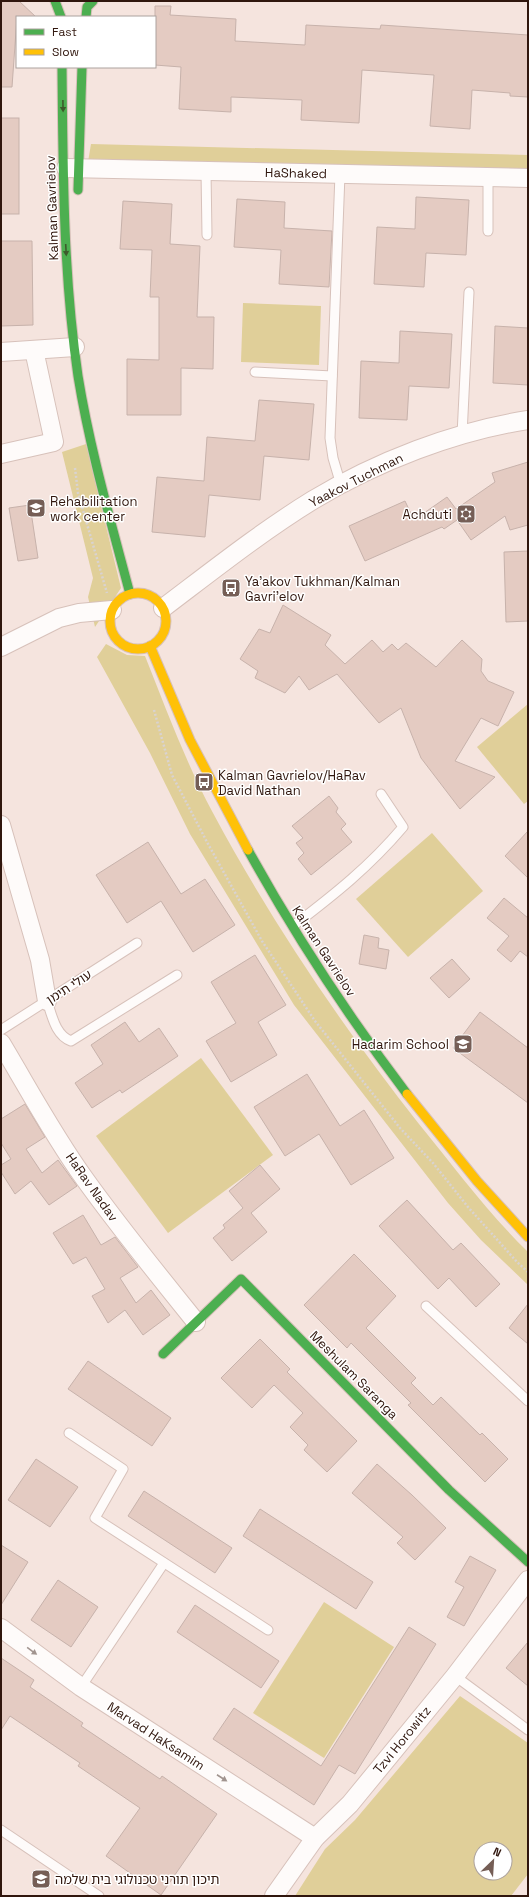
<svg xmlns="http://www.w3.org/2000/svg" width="529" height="1897" viewBox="0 0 529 1897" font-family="'Space Grotesk','Noto Sans Hebrew',sans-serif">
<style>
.green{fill:#e0cf99;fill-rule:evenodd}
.building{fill:#e4cbc2;stroke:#c7b2ab}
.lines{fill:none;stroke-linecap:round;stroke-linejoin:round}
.lane-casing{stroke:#d7c1ba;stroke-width:11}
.street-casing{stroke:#d7c1ba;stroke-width:20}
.fast-casing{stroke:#d7c1ba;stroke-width:11}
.slow-casing{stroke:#d7c1ba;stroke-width:11}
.path{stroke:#d9d3d1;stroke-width:2.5;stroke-dasharray:2 2;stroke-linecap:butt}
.lane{stroke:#fefbfa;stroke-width:9}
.street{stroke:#fefbfa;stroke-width:18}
.fast{stroke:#4caf50;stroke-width:9}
.slow{stroke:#ffc107;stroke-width:9}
.oneway{fill:#3d5b2b}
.oneway2{fill:#a1948f}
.labels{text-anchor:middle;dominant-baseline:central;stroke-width:3;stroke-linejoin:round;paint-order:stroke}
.street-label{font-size:13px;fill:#30160d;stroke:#fff}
.poi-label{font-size:13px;fill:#30160d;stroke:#fff;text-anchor:start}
</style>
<rect width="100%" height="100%" fill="#f5e4de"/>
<!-- green -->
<g class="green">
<polygon points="91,144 528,155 528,177 87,168"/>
<polygon points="243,303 321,306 319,365 241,362"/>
<polygon points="86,444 121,588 95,627 88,597 93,578 62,452"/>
<path d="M106 644 127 655 145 656C166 709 186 763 213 813 272 923 342 1026 419 1124 454 1167 488 1213 528 1252V1285L481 1240 448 1203 294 1005 190 834 150 753 97 657Z"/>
<polygon points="528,704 528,801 524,804 477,747"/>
<polygon points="432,833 483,891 408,957 356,899"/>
<polygon points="201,1058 273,1155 168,1233 96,1136"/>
<polygon points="324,1602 394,1647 324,1758 253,1713"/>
<path d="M460 1696 528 1743V1874L511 1896H295L325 1849 355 1820ZM481 1849H505V1873H481Z"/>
</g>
<!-- building -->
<g class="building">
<polygon points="1,1 19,1 36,17 17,17 12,87 1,87"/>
<polygon points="155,6 171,6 170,15 236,19 235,41 305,45 306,25 380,29 381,25 528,35 528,97 510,96 510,93 472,90 470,129 430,126 434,75 362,70 359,123 301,120 302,100 231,97 231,112 179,109 181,67 155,65"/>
<rect x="1" y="118" width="18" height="96"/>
<polygon points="416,197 469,200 466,255 426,253 424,287 374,284 377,227 415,229"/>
<polygon points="237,199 285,202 284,228 332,231 329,287 279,284 281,250 234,247"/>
<polygon points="123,201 172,204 170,244 200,246 197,317 214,317 213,369 181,368 181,415 127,415 127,359 159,360 159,297 150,297 152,250 120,249"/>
<polygon points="1,241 32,241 33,325 1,326"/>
<polygon points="495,326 528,328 528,385 493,383"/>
<polygon points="400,331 452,334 449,388 409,386 407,420 359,418 361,361 399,363"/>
<polygon points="259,400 314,404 309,460 264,456 260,500 209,495 205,537 152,532 157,477 204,481 207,437 255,441"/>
<polygon points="528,462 528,525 510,530 505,516 471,540 457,520 444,529 442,527 365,561 349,526 405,501 414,520 447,497 456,509 495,482 492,473"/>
<polygon points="30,505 38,558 18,561 9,508"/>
<polygon points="528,551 528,621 506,622 504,552"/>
<polygon points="283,605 331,635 325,645 345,664 372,640 383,652 392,644 398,650 406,643 436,667 462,640 482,659 481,671 488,681 514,692 498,726 481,718 455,761 495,777 460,809 421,758 401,708 379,723 337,674 309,690 299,676 285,693 255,678 258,671 240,659 259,629 270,633"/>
<polygon points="329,796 338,808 336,812 346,824 341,829 352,842 311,875 298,859 304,853 296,843 303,838 292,826"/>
<polygon points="528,831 528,878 505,856"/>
<polygon points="148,842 181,894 205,879 235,925 193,952 161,901 127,923 96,875"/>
<polygon points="504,898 528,918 528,957 520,951 511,962 497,950 509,936 487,918"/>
<polygon points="364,935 379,938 378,948 389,950 386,969 359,964"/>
<polygon points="255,955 286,1005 258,1022 277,1055 231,1082 206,1041 236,1023 211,982"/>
<polygon points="452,959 470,979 449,998 430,978"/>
<polygon points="480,1012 528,1048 528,1103 453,1048"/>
<polygon points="125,1022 139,1042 159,1028 178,1056 122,1093 120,1090 92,1108 75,1083 103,1064 91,1045"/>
<polygon points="307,1074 340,1126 364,1110 394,1158 351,1185 319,1134 285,1156 254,1107"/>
<polygon points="25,1104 45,1137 26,1149 42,1173 58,1160 77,1186 49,1205 31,1181 15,1194 1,1172 1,1165 11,1159 1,1143 1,1119"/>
<polygon points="260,1165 280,1189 251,1213 267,1232 232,1261 213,1238 225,1228 223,1225 243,1208 229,1191"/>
<polygon points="407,1200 453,1250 461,1243 500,1284 476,1307 449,1278 438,1289 379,1226"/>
<polygon points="83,1215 101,1245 115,1237 138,1267 120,1278 136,1303 151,1290 170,1315 143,1335 125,1310 108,1323 92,1296 105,1289 86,1257 73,1264 53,1233"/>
<polygon points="354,1254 396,1296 366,1328 416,1378 411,1383 433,1405 441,1397 480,1435 482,1433 508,1459 485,1482 408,1405 411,1403 351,1343 347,1348 304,1305"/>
<polygon points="528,1304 528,1344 509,1328"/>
<polygon points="260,1339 290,1369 287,1372 357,1441 327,1472 304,1450 308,1445 290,1427 303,1413 274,1385 252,1408 221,1378"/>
<polygon points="88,1361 171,1418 152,1446 68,1389"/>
<polygon points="36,1459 78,1487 50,1527 8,1500"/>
<polygon points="377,1464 412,1495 446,1528 415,1560 397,1543 403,1537 352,1493"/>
<polygon points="144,1491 232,1548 215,1573 128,1516"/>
<polygon points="260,1509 373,1582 356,1609 243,1536"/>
<polygon points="1,1545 28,1562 1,1605"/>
<polygon points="470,1556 496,1570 464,1626 447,1617 464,1587 455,1582"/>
<polygon points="58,1580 98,1607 71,1647 31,1620"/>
<polygon points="195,1605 279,1661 261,1688 177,1632"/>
<polygon points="409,1627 436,1644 355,1774 339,1765 314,1805 213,1739 234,1708 321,1766"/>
<polygon points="528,1642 528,1686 506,1668"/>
<polygon points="1,1658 34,1680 30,1687 83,1723 81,1726 160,1779 162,1776 217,1814 161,1895 106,1856 140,1808 78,1766 80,1763 10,1716 1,1730"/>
</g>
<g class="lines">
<!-- lane casing -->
<g class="lane-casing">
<g id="lane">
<polyline points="206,172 207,235"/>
<polyline points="340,174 330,438 333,458 341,485"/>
<polyline points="488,177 488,231"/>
<polyline points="255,372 332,376"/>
<polyline points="462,435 469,292"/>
<path d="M293 926C335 894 369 867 403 827L381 794"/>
<path d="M47 1001C52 1015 55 1035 71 1041L177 975"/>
<polyline points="1,1030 137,943"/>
<polyline points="426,1306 528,1401"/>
<polyline points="69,1433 123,1469 95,1518 268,1630"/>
<polyline points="455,1676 528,1730"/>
<polyline points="81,1687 164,1563"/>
<polyline points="1,1830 99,1896"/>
</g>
</g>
<!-- street casing -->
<g class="street-casing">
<g id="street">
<polyline points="66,168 528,178"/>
<polyline points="1,352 75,347"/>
<polyline points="1,454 54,442 34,350"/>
<path d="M163 608C212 571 261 532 313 500 376 462 455 431 528 420"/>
<polyline points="1,647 59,618 79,613 112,610"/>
<polyline points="1,825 40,960 47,1001"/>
<path d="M1 1043C28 1088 53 1135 84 1178 119 1227 158 1275 196 1322"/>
<polyline points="1,1628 81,1687 315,1838"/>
<polyline points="274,1896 315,1838 350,1804 455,1676 528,1580"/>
</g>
</g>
<!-- fast casing -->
<g class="fast-casing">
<g id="fast">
<polyline points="55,1 61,17"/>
<polyline points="86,17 87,7 93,1"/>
<path d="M62 67C63 170 63 274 78 376 90 450 111 522 130 594"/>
<polyline points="78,190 82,67"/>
<path d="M248 850C295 935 348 1016 407 1094"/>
<polyline points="163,1354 241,1279 449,1490 528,1562"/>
</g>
</g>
<!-- slow casing -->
<g class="slow-casing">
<g id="slow">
<circle cx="138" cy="621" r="28"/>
<polyline points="150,646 190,740 248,850"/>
<polyline points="407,1094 477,1181 528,1237"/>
</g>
</g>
<!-- path -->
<g class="path">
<polyline points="75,468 78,493 107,593"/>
<polyline points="154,710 172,775 207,842 262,941 315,1021 400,1128 433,1163 468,1207 517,1262 528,1272"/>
</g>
<!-- lane -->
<use href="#lane" class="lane"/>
<!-- street -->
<use href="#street" class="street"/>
<!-- fast -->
<use href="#fast" class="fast"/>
<!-- slow -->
<use href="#slow" class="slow"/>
</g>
<!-- one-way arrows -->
<defs><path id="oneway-solid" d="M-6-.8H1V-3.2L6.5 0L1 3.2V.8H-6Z"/></defs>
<g class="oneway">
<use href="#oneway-solid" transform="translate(63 106) rotate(89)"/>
<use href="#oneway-solid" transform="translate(66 250) rotate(87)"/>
</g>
<g class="oneway2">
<use href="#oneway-solid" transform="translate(32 1651) rotate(36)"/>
<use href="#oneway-solid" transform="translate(222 1778) rotate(33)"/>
</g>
<!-- icons -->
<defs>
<g id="school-square" transform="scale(1)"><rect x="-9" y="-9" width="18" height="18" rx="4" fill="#755e56" stroke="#fff"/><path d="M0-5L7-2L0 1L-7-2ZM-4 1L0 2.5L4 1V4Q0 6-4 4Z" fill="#fff"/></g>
<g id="synagogue-square" transform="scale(1)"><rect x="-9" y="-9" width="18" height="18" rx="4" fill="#755e56" stroke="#fff"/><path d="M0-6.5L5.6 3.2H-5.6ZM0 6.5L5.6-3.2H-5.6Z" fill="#fff"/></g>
<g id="bus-square" transform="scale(1)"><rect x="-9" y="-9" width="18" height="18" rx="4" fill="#755e56" stroke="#fff"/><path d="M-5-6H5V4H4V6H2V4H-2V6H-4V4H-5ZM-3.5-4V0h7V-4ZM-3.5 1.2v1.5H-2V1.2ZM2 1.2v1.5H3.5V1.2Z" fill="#fff"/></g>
</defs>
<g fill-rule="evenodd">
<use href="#school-square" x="36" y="508"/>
<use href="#synagogue-square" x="466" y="514"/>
<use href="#bus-square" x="231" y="588"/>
<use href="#bus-square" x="204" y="782"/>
<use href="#school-square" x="463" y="1044"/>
<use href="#school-square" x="41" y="1879"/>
</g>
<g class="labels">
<!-- street labels -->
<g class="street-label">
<text transform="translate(296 173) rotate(1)">HaShaked</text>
<text transform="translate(52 208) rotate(-92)">Kalman Gavrielov</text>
<text transform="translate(356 480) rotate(-27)">Yaakov Tuchman</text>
<text transform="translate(324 951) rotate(57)">Kalman Gavrielov</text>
<text transform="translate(69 987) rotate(-33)">עולי תימן</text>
<text transform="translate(92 1187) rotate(55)">HaRav Nadav</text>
<text transform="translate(354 1375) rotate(45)">Meshulam Saranga</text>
<text transform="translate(156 1736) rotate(33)">Marvad HaKsamim</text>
<text transform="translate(402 1740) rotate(-51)">Tzvi Horowitz</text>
</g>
<!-- poi labels -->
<g class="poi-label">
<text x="50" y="501">Rehabilitation<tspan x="50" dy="15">work center</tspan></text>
<text x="452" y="514" text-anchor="end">Achduti</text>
<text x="245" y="581">Ya'akov Tukhman/Kalman<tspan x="245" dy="15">Gavri'elov</tspan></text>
<text x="218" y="775">Kalman Gavrielov/HaRav<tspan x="218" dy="15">David Nathan</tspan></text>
<text x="449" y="1044" text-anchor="end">Hadarim School</text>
<text x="55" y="1879">תיכון תורני טכנולוגי בית שלמה</text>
</g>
</g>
<!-- border -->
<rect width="529" height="1897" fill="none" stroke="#30160d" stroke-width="4"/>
<!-- legend -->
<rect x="16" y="16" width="140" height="52" fill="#ffffff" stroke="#aca29e"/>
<rect x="24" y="29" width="20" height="6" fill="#4caf50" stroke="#aca29e"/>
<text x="52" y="36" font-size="12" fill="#30160d">Fast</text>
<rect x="24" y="49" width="20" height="6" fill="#ffc107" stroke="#aca29e"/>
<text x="52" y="56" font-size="12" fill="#30160d">Slow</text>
<!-- north arrow -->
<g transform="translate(493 1861) rotate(25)"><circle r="19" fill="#ffffff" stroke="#aca29e"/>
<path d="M0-3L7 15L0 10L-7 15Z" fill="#755e56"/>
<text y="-6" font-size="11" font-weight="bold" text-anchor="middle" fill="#30160d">N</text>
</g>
</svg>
